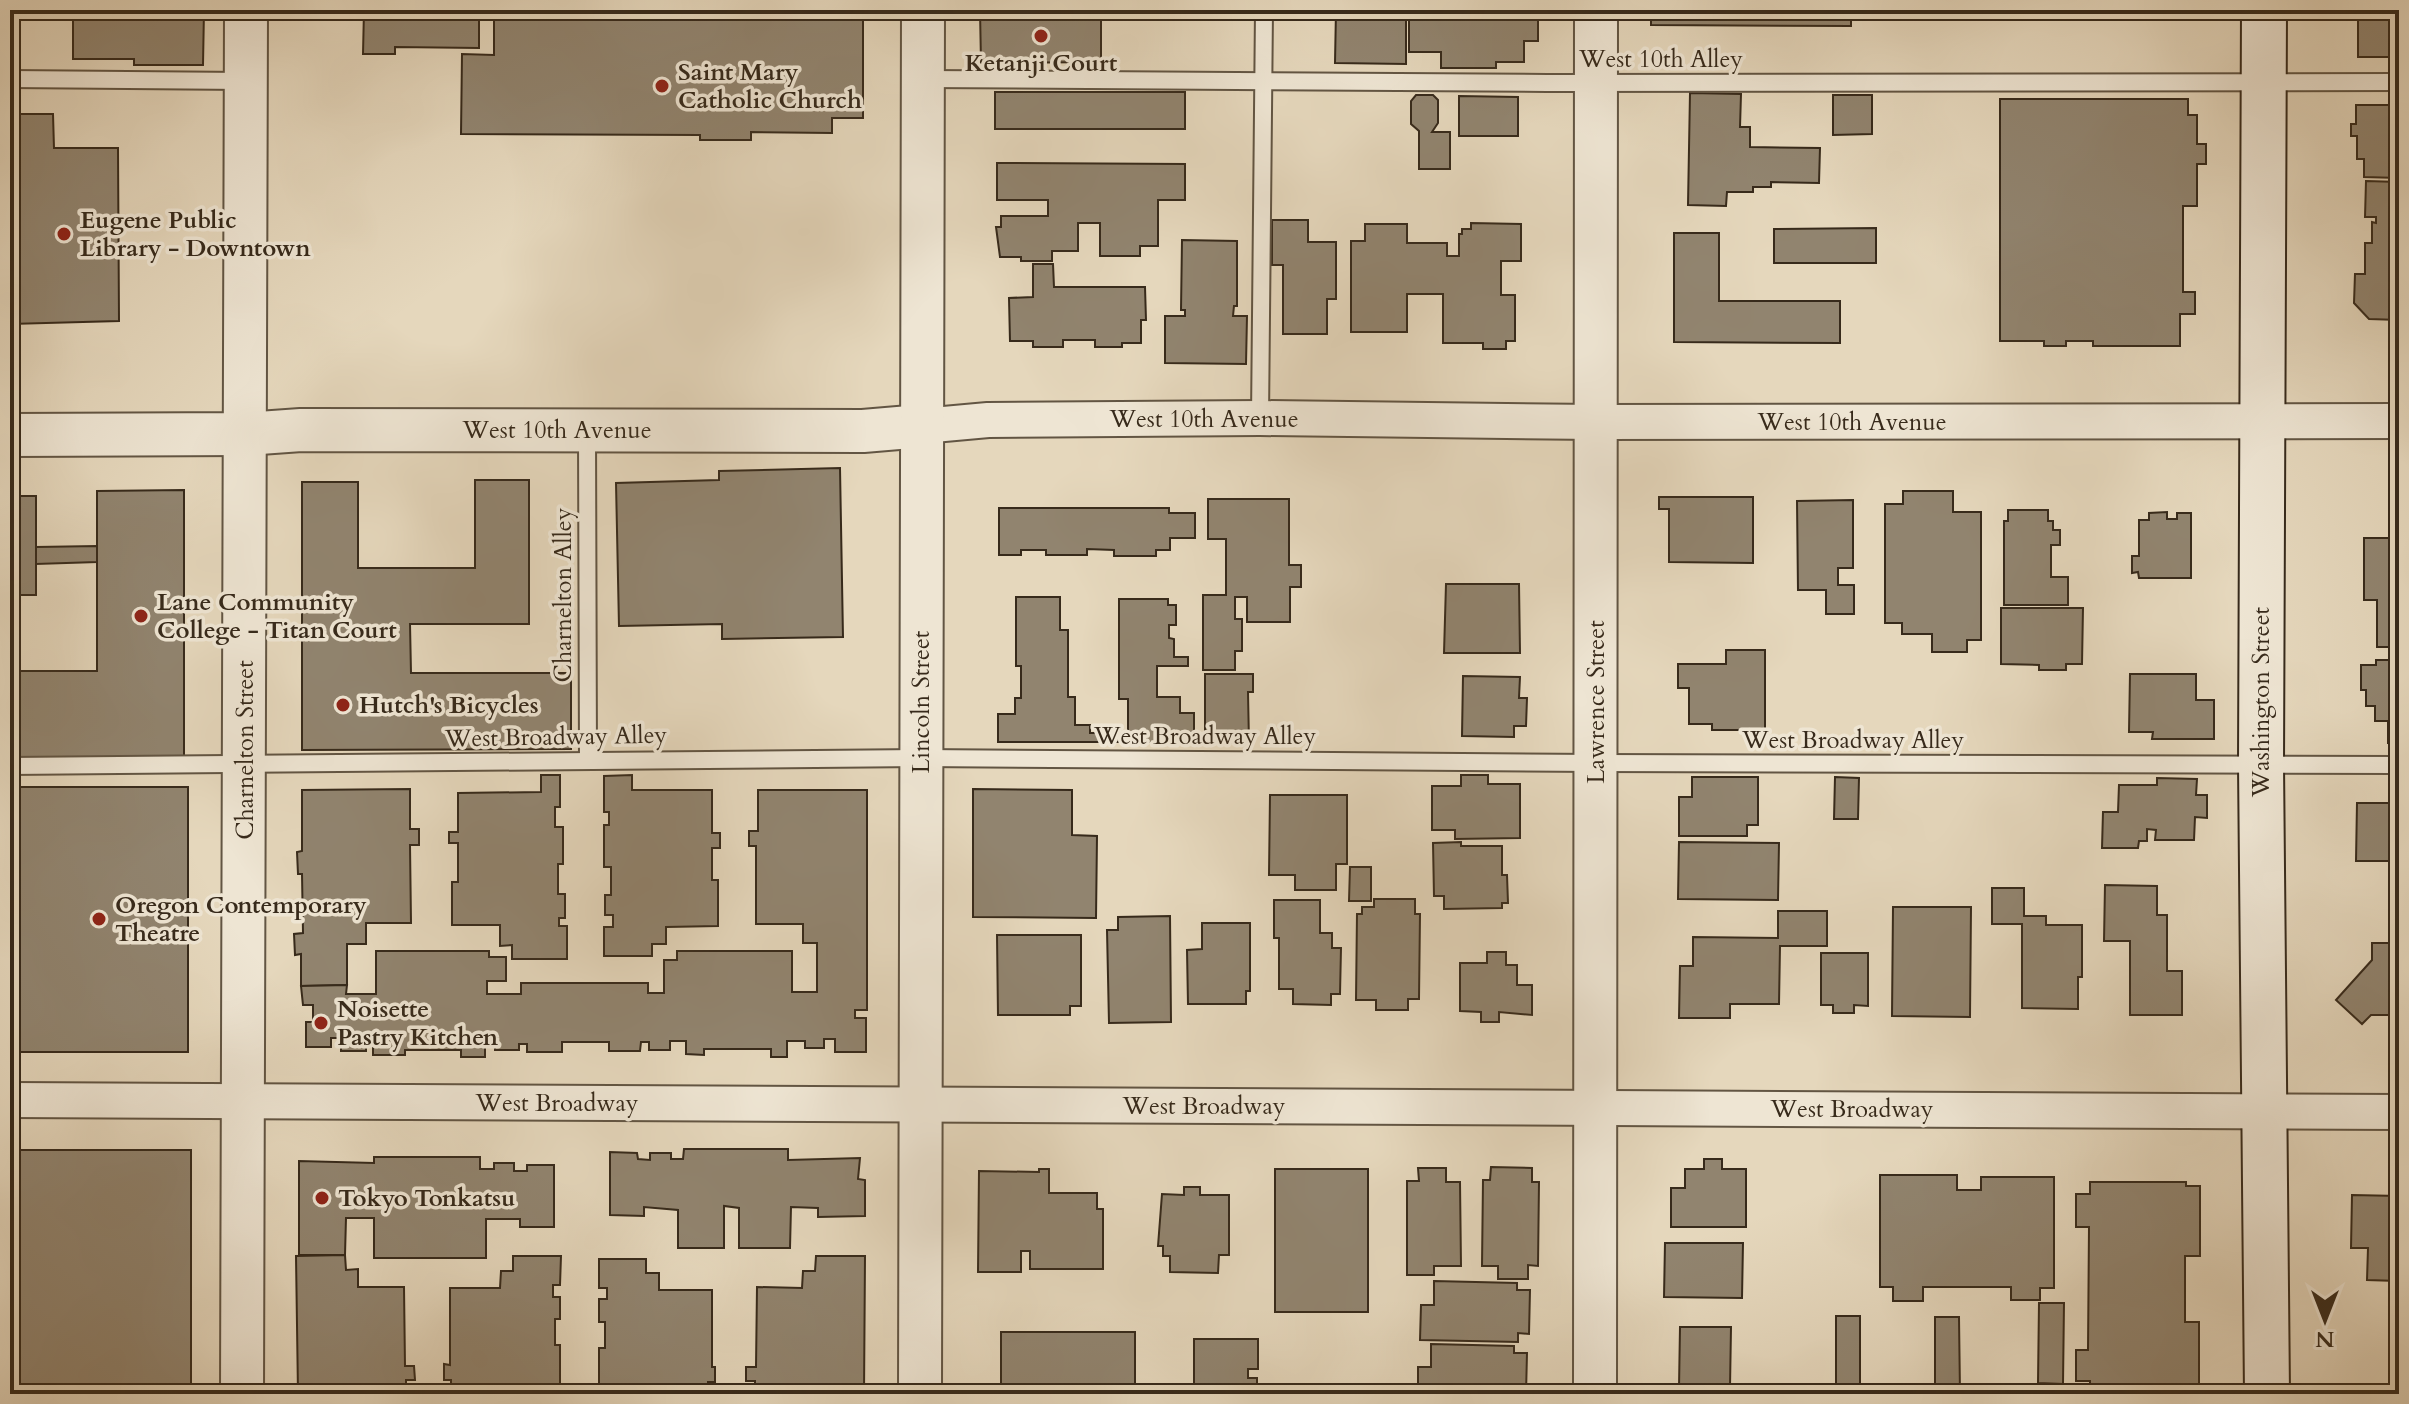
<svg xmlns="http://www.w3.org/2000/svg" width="2409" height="1404" viewBox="0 0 2409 1404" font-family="Cardo,serif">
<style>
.building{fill:#91846f;stroke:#372a1b;stroke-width:2}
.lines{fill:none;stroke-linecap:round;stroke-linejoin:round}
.service-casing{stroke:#625543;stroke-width:20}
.minor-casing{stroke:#625543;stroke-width:38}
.tertiary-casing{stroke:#625543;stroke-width:46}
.secondary-casing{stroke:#372a1b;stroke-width:48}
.service{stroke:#eee5d3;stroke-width:16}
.minor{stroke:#eee5d3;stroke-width:34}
.tertiary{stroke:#eee5d3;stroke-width:42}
.secondary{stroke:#eee5d3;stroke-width:44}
.poi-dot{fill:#8f2418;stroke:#eee5d3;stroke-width:3}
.labels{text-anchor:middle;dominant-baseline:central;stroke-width:7;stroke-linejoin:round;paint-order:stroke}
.street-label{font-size:24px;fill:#372a1b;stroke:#eee5d3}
.poi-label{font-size:24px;font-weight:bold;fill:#372a1b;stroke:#eee5d3;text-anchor:start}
</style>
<rect width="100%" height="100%" fill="#e5d7bc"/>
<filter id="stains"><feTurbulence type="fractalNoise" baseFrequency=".0025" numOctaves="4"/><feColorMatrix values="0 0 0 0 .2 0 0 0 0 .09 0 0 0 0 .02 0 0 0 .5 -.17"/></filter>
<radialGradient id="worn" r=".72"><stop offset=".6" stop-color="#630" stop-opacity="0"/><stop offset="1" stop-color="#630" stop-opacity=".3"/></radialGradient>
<!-- building -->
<g class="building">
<polygon points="73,10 204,10 203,65 134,65 134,59 73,59"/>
<polygon points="364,10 479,10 479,48 395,47 395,54 363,54"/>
<polygon points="494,10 863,12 863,118 832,118 832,133 751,132 751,140 700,140 700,135 461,134 462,54 494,55"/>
<polygon points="980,10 1101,10 1101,62 981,63"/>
<polygon points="1336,10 1406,10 1406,64 1335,63"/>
<polygon points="1441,10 1538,10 1538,41 1524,41 1524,62 1496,62 1496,68 1441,68 1441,52 1409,52 1409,16 1441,16"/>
<polygon points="1651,10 1851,10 1851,26 1651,25"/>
<rect x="2358" y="10" width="41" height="47"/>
<rect x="995" y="92" width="190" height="37"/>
<polygon points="1690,93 1741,94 1740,127 1750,127 1750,147 1820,148 1819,183 1771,182 1771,187 1753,187 1753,192 1727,192 1726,206 1688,205"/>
<polygon points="1416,95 1433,95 1438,100 1438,123 1432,132 1450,132 1450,169 1419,169 1419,131 1411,124 1411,101"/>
<polygon points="1833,95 1872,95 1872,134 1833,135"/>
<polygon points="1459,96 1518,97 1518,136 1459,136"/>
<polygon points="2000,99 2188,99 2188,115 2197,115 2197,144 2206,144 2206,164 2197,164 2197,206 2183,206 2183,292 2195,292 2195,314 2180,314 2180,346 2093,346 2093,341 2066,341 2066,346 2044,346 2044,341 2000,341"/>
<polygon points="2356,105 2399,105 2399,178 2364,177 2364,159 2357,159 2357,136 2351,136 2351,124 2356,124"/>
<polygon points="10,114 53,114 54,148 118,148 119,321 10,324"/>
<polygon points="997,163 1185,164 1185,200 1158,200 1158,246 1140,246 1140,256 1100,256 1100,223 1078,223 1078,251 1052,251 1052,261 1021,261 1021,257 1000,257 996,227 1001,227 1001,216 1048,216 1048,200 997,200"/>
<polygon points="2366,181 2399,182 2399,218 2391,218 2391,223 2399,223 2399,320 2369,319 2354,303 2355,274 2365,274 2365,243 2372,243 2372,222 2376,223 2376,217 2365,217"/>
<polygon points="1272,220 1308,220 1308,242 1336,242 1336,299 1327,299 1327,334 1283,334 1283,265 1272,265"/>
<polygon points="1471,223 1521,224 1521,261 1501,261 1501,295 1515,295 1515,341 1506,341 1506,349 1483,349 1483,343 1443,343 1443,294 1407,294 1407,332 1351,332 1351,241 1365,241 1365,224 1407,224 1407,243 1447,243 1447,256 1459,256 1459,234 1462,234 1462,229 1471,229"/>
<polygon points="1876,228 1876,263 1774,263 1774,229"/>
<polygon points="1674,233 1719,233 1719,301 1840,301 1840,343 1674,342"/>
<polygon points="1182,240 1237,241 1237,306 1234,306 1233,316 1247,316 1246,364 1165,363 1165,316 1185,316 1185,310 1181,310"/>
<polygon points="1033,264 1053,264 1054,287 1145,287 1146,320 1141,320 1141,343 1122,343 1122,347 1095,347 1095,340 1063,340 1063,347 1033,347 1033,341 1010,341 1009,298 1033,297"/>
<polygon points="840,468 843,637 722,639 722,624 619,626 616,483 719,480 719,471"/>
<polygon points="475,480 529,480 529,624 410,624 411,673 571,673 571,749 302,750 302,482 358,482 358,568 475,568"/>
<polygon points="184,490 184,760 10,760 10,671 97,671 97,491"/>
<polygon points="1903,491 1953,491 1953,512 1981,512 1981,640 1967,640 1967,652 1932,652 1932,634 1902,634 1902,623 1885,623 1885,504 1903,504"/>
<rect x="10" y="496" width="26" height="99"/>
<polygon points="1659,497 1753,497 1753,563 1669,562 1669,509 1659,509"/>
<polygon points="1208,499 1289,499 1289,565 1301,565 1301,587 1290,587 1290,622 1247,622 1247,597 1235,597 1235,619 1242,619 1242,651 1235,651 1235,670 1203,670 1203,595 1226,595 1226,539 1208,539"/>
<polygon points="1853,500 1853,568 1838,568 1838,585 1854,585 1854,614 1826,614 1826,590 1798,590 1797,501"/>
<polygon points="999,508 1169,508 1169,513 1195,513 1195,538 1170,538 1170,550 1156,550 1156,556 1114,556 1114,550 1087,549 1087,555 1046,555 1046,550 1021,550 1021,555 999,555"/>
<polygon points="2008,510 2048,510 2048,521 2053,521 2053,530 2060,530 2060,545 2051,545 2051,577 2068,577 2068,605 2004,605 2004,521 2008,521"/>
<polygon points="2167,512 2167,519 2177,519 2177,513 2191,513 2191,578 2139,578 2138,572 2132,573 2132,556 2139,556 2139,520 2149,520 2149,513"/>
<polygon points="2364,538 2399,538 2399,647 2377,647 2377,600 2364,600"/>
<polygon points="97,546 97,562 36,564 36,547"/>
<polygon points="1446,584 1519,584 1520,653 1444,653"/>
<polygon points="1016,597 1060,597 1060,630 1068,630 1068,697 1075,697 1075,725 1090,725 1090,733 1128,733 1128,699 1119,699 1119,599 1168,599 1168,605 1176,605 1176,625 1169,625 1169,638 1174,639 1174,657 1188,657 1188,666 1157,666 1157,697 1180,697 1180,713 1194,713 1194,732 1181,732 1181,742 998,742 998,714 1015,714 1015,698 1021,698 1021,666 1016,666"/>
<polygon points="2001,608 2083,608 2082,664 2066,664 2066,670 2039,670 2039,665 2001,664"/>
<polygon points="1726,650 1765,650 1765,730 1712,730 1712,724 1689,724 1689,688 1678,688 1678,664 1726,664"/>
<polygon points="2376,660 2399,660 2399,743 2388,743 2388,721 2375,721 2375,706 2366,706 2366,690 2361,690 2361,665 2376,665"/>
<polygon points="1205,674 1253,674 1253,692 1248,692 1249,743 1205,743"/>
<polygon points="2130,674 2196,674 2196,700 2214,700 2214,739 2152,739 2153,732 2129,732"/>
<polygon points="1463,676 1520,677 1519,698 1527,698 1526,726 1514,726 1514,737 1462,736"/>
<polygon points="541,775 560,775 560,807 555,807 555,827 563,827 563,864 558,864 558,894 565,894 565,918 559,918 559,926 567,926 567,959 512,959 512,945 500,946 500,925 452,925 452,882 458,882 458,843 449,843 449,832 458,832 458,793 541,792"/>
<polygon points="632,775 632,790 712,790 712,833 720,833 720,848 712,848 712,880 718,880 718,926 666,927 666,944 652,944 652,956 604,956 604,927 613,927 613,915 605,915 605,895 611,895 611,867 604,867 604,825 609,825 609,812 604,812 604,776"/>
<polygon points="1461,775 1488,775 1488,784 1520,784 1520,838 1455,839 1455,830 1432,830 1432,786 1461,786"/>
<polygon points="1692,777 1758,777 1758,825 1747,825 1747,836 1679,836 1679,797 1692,797"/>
<polygon points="1835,777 1859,778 1858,819 1834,819"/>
<polygon points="2157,778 2197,779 2196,795 2207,795 2207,818 2195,817 2194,840 2155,840 2156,830 2147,829 2147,841 2139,841 2138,848 2102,848 2103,812 2118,812 2119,785 2157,785"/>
<rect x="10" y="787" width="178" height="265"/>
<polygon points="410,789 410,829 419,829 419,845 410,845 411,923 366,923 366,944 347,944 347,985 301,986 301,954 295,955 294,934 303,933 302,874 298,874 297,852 302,851 302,790"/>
<polygon points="973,789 1072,790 1072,835 1097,836 1096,918 973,917"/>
<polygon points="758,790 867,790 867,1010 855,1010 855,1018 866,1018 866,1052 835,1052 835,1039 824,1039 824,1048 805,1048 805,1041 787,1041 787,1057 771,1057 771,1049 704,1049 704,1055 686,1054 686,1041 670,1041 670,1050 649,1050 649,1042 641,1042 640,1051 609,1051 609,1042 562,1042 562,1052 527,1052 527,1044 519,1044 519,1050 495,1050 495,1042 485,1042 485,1057 461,1057 461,1050 405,1050 405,1055 373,1055 373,1042 366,1042 366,1051 341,1051 341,1038 331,1038 331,1047 306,1047 306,1022 313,1022 313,1005 303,1005 301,986 347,985 346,994 376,994 376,951 489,951 489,957 506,957 506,981 487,981 487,994 521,994 521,983 648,983 648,993 664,993 664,960 677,960 677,951 792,951 792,992 817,992 817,943 803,943 803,924 756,924 756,846 749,846 749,831 758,831"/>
<polygon points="1270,795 1347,795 1347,864 1336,864 1336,890 1295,890 1295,875 1269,875"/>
<polygon points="2357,803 2399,803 2399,861 2356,861"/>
<polygon points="1461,842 1461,846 1502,846 1502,875 1507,875 1508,903 1502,903 1502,908 1444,909 1444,896 1434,896 1433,843"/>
<polygon points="1679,842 1779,843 1778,900 1678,899"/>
<polygon points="1350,867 1371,867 1371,901 1349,901"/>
<polygon points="2105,885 2157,886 2157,915 2167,915 2167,971 2182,971 2182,1015 2130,1015 2130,941 2104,941"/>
<polygon points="1992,888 2024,888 2024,916 2046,916 2046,925 2082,925 2082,977 2078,977 2078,1009 2022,1008 2022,924 1992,924"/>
<polygon points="1374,899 1415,899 1415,914 1420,914 1419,999 1408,999 1408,1010 1376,1010 1376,1000 1356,1000 1357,914 1362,914 1362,907 1374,907"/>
<polygon points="1274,900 1320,900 1320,933 1332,933 1332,948 1341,948 1340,994 1331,994 1331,1005 1293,1004 1293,989 1279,989 1279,938 1274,938"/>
<polygon points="1893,907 1971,907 1970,1017 1892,1016"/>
<polygon points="1778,911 1827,911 1827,946 1780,946 1779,1004 1730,1004 1730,1018 1679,1018 1680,966 1693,966 1693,937 1778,938"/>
<polygon points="1170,916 1171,1022 1109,1023 1107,930 1118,930 1118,917"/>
<polygon points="1202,923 1250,923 1250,991 1246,991 1246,1004 1188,1004 1187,950 1202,949"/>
<polygon points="997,935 1081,935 1081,1006 1070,1006 1070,1015 998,1015"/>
<polygon points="2372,943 2399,943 2399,1015 2371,1015 2362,1024 2336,1000 2372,960"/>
<polygon points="1487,952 1506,952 1506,965 1517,965 1517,985 1532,985 1532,1015 1499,1012 1499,1022 1481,1022 1481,1012 1460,1011 1460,963 1487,963"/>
<polygon points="1821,953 1868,953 1868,1006 1854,1005 1854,1013 1833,1013 1833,1005 1821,1005"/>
<polygon points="684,1149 788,1149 788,1160 860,1158 858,1179 865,1180 865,1216 818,1217 818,1208 791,1207 790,1248 739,1248 739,1208 724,1206 724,1248 678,1248 678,1210 644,1207 644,1216 610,1215 610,1152 637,1153 638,1159 650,1160 650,1153 671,1153 671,1159 683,1159"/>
<rect x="10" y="1150" width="181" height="244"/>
<polygon points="374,1157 480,1157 480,1169 494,1169 494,1163 514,1163 514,1171 527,1171 527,1165 554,1165 554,1227 520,1227 520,1219 486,1219 486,1258 374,1258 374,1218 346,1218 345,1255 299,1255 299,1161 374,1163"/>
<polygon points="1704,1159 1722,1159 1722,1169 1746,1169 1746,1227 1671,1227 1671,1188 1685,1188 1685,1169 1704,1169"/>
<polygon points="1491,1167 1532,1168 1532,1182 1539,1182 1538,1266 1528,1265 1528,1279 1498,1279 1498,1266 1482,1266 1483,1180 1490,1180"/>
<polygon points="1418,1168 1446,1168 1446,1182 1460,1182 1461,1266 1434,1266 1434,1275 1407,1275 1407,1181 1419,1181"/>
<polygon points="1039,1169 1049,1169 1049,1193 1097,1193 1097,1209 1103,1209 1103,1269 1030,1269 1030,1251 1021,1251 1021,1272 978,1272 979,1171 1039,1172"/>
<rect x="1275" y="1169" width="93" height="143"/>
<polygon points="1880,1175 1957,1175 1957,1190 1981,1190 1981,1177 2054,1177 2054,1288 2040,1288 2040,1300 2011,1300 2011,1287 1923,1287 1923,1301 1893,1301 1893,1287 1880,1287"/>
<polygon points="2090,1182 2186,1182 2186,1186 2200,1186 2200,1256 2185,1256 2185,1322 2199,1322 2199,1390 2185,1390 2185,1393 2090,1393 2090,1381 2076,1381 2076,1350 2088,1350 2089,1227 2076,1227 2076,1194 2090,1194"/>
<polygon points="1184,1187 1200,1187 1200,1195 1229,1195 1229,1255 1219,1255 1218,1273 1170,1272 1170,1256 1163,1256 1163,1246 1158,1246 1162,1194 1184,1195"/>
<polygon points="2352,1195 2399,1196 2399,1302 2398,1281 2367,1280 2368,1248 2351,1248"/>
<polygon points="1665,1243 1743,1243 1742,1298 1664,1297"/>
<polygon points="345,1255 346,1270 358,1269 358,1287 404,1287 405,1366 414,1366 415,1380 406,1380 406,1394 298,1394 296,1256"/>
<polygon points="513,1256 561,1256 560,1285 553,1285 553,1297 560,1297 560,1319 555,1319 555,1345 560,1345 560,1390 555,1390 555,1394 451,1394 451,1380 444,1380 444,1364 450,1365 450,1288 500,1288 501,1271 513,1271"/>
<polygon points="816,1256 865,1256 864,1394 755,1394 755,1381 746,1381 746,1367 756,1367 757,1287 802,1288 803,1271 815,1271"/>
<polygon points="599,1259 646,1259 646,1273 659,1273 659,1290 712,1290 712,1367 715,1367 715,1382 708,1382 708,1394 605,1394 605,1391 599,1391 599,1348 605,1348 605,1322 599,1322 599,1299 607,1299 607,1288 599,1288"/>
<polygon points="1434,1281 1517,1283 1517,1290 1530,1290 1529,1334 1518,1333 1518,1342 1420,1340 1421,1305 1434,1305"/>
<polygon points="2039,1303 2064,1303 2063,1384 2038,1383"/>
<rect x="1836" y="1316" width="24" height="78"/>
<polygon points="1935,1317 1959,1317 1960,1394 1935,1394"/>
<polygon points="1680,1327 1731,1327 1730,1388 1679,1388"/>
<rect x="1001" y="1332" width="134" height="62"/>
<polygon points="1194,1339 1258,1339 1258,1369 1248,1369 1248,1378 1257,1378 1257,1394 1194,1394"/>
<polygon points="1431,1344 1514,1346 1514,1353 1527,1353 1526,1394 1418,1394 1418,1367 1431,1367"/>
</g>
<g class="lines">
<!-- service casing -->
<g class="service-casing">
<g id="service">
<polyline points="10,79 245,81"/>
<polyline points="924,79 1547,83 2399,82"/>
<polyline points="1260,418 1264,10"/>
<polyline points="587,432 588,759"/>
<polyline points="10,766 921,758 1596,763 2399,765"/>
</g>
</g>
<!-- minor casing -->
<g class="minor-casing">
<g id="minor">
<polyline points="922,426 988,420 1260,418 1596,422 2399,421"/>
<polyline points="10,1100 2399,1112"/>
</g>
</g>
<!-- tertiary casing -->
<g class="tertiary-casing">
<g id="tertiary">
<polyline points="10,435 246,434 301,430 863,431 922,426"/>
<polyline points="242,1394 246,10"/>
<polyline points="920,1394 923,10"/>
<polyline points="1595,1394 1596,10"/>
</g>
</g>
<!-- secondary casing -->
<g class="secondary-casing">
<polyline id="secondary" points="2264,10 2261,764 2267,1394"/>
</g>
<!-- service -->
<use href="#service" class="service"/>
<!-- minor -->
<use href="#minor" class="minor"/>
<!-- tertiary -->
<use href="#tertiary" class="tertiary"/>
<!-- secondary -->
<use href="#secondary" class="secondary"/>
</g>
<!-- markers -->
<g class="poi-dot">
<circle cx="1041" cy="36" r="8"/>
<circle cx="662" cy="86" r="8"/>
<circle cx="64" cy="234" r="8"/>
<circle cx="141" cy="616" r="8"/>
<circle cx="343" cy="705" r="8"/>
<circle cx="99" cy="919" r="8"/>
<circle cx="321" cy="1023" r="8"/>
<circle cx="322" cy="1198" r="8"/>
</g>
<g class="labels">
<!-- street labels -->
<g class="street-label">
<text x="1661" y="59">West 10th Alley</text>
<text x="1204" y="419">West 10th Avenue</text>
<text x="1852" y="422">West 10th Avenue</text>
<text x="557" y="430">West 10th Avenue</text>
<text transform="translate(563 595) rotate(-90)">Charnelton Alley</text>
<text transform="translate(921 702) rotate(-90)">Lincoln Street</text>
<text transform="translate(1596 702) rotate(-90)">Lawrence Street</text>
<text transform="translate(2261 702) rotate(-90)">Washington Street</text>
<text x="1205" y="736">West Broadway Alley</text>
<text transform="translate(556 737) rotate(-1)">West Broadway Alley</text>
<text x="1853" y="740">West Broadway Alley</text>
<text transform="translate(245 750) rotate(-90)">Charnelton Street</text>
<text x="557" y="1103">West Broadway</text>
<text x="1204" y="1106">West Broadway</text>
<text x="1852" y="1109">West Broadway</text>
</g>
<!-- poi labels -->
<g class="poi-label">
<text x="1041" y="63" text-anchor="middle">Ketanji Court</text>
<text x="678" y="72">Saint Mary<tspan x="678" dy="28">Catholic Church</tspan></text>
<text x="80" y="220">Eugene Public<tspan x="80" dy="28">Library - Downtown</tspan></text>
<text x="157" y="602">Lane Community<tspan x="157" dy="28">College - Titan Court</tspan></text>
<text x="359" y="705">Hutch's Bicycles</text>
<text x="115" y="905">Oregon Contemporary<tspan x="115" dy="28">Theatre</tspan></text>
<text x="337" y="1009">Noisette<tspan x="337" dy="28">Pastry Kitchen</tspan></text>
<text x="338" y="1198">Tokyo Tonkatsu</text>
</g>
</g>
<!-- margin -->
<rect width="2409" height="1404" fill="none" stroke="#e5d7bc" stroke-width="40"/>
<rect x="12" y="12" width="2385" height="1380" fill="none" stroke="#372a1b" stroke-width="4"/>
<rect x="20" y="20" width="2369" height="1364" fill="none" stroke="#372a1b" stroke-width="2"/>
<!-- north arrow -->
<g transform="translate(2325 1320) rotate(180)" stroke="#eee5d3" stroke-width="6" paint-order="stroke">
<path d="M0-6L14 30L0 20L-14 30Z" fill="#372a1b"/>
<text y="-12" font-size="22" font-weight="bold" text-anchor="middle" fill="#372a1b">N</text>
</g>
<rect width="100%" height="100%" filter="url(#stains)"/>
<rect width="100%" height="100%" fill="url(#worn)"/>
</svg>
